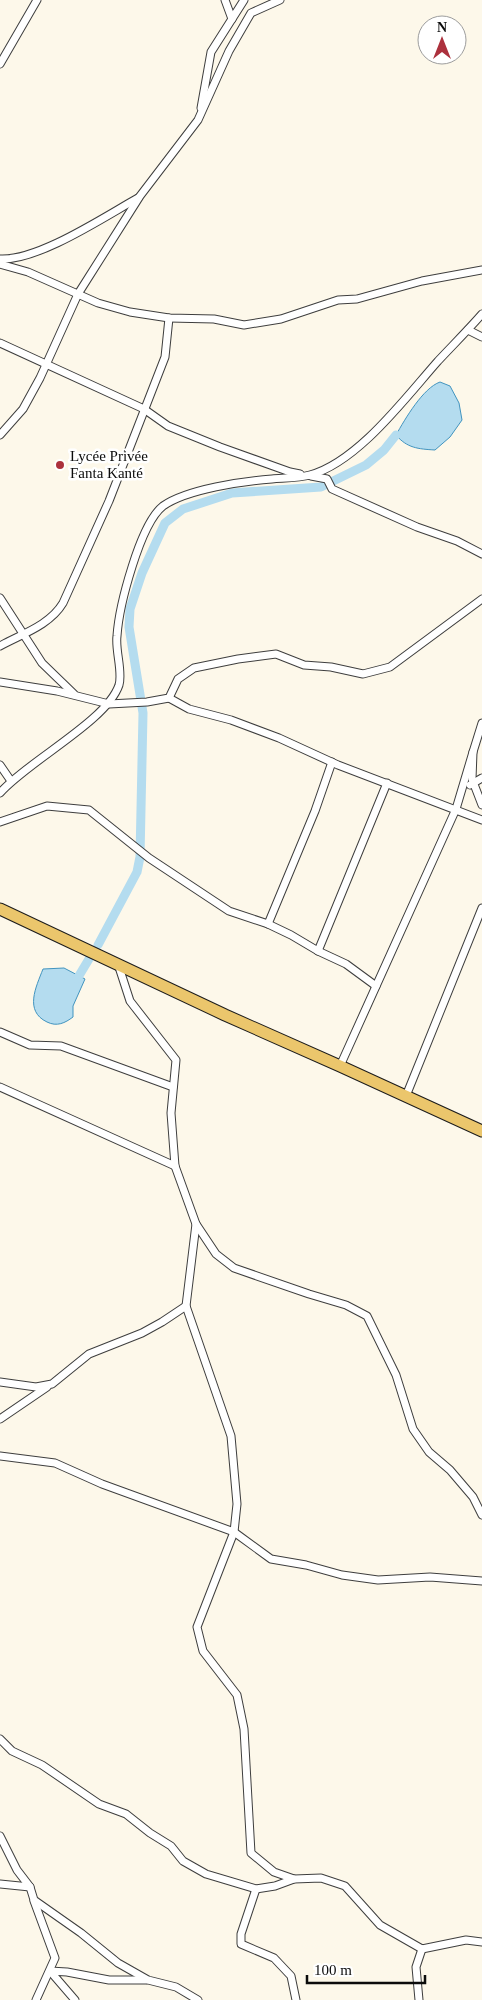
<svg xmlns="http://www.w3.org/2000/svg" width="482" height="2000" viewBox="0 0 482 2000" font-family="'Times New Roman',serif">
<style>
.water{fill:#b4dcef;stroke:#4294bf}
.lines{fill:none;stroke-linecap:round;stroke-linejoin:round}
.canal{stroke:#b4dcef;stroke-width:9}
.street-casing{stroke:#3e3e3e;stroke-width:9}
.primary-casing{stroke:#1c1c1c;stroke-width:13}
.street{stroke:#fff;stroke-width:7}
.primary{stroke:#ebc66c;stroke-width:11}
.poi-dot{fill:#ac313d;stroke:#fff;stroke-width:2}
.labels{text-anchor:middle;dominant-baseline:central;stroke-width:5;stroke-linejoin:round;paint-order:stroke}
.poi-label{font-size:15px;fill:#0b0b0b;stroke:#fff;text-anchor:start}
</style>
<rect width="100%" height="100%" fill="#fdf8ea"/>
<!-- water -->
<g class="water">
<path d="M440 382 450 386 459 403 462 420 450 437 435 450C418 449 407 448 396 435 405 419 423 388 440 382Z"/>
<path d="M64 968 85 979 73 1006V1017C65 1023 57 1027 47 1022 24 1011 36 987 43 969Z"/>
</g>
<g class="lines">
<!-- canal -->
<g class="canal">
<polyline points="98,945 137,872 140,857 143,713 129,627 130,609 142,573 165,523 183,509 232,493 321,487 366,465 384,450 396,435"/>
<polyline points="77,979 89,959"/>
</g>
<!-- street casing -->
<g class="street-casing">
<g id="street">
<polyline points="225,0 232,19"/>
<polyline points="0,64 37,0"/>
<polyline points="201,108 211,52 244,0"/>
<path d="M0 259C38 261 104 217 138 198"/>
<polyline points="0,264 28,272 98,303 130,312 169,318 214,319 244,325 281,319 338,300 357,299 422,281 482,270"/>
<polyline points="468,330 482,337"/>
<polyline points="0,343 144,409 168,426 220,447 290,472 300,474"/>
<polyline points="0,435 23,409 40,378 78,294 140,196 198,120 229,51 251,13 280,0"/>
<polyline points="311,476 327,479 332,489 417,527 457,541 482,554"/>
<polyline points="0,598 42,663 74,694"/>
<path d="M0 646C22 634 50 625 63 603L109 501 165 357 169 318"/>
<polyline points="0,682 57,691 109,704 147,702 169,698 178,679 194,668 238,659 276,654 304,665 331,667 363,674 390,667 482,599"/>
<polyline points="169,698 189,709 231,720 279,738 338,765 482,820"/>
<polyline points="482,723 473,752 472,779 482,805"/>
<polyline points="0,765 11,781"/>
<polyline points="470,785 482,778"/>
<path d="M0 793C28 761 107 721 119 685 123 672 115 650 117 636 119 606 140 524 163 506 187 489 244 481 272 479 284 478 299 478 310 475 358 462 406 397 438 361 453 345 468 330 482 314"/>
<polyline points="0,822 47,806 89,810 149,858 229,911 268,924 291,935 318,951 346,964 376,986"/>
<polyline points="268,924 315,811 332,762"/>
<polyline points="318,951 387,783"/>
<polyline points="118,964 130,1001 176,1060 171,1113 175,1166 196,1224 186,1306 231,1436 237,1504 234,1532 197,1627 203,1651 237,1695 244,1729 251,1853 274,1872 294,1879"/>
<polyline points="0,1032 30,1045 61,1046 173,1087"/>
<polyline points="340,1066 456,809 473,752"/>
<polyline points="0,1087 175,1166"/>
<polyline points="406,1096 482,908"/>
<polyline points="196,1224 216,1254 234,1268 309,1294 346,1305 367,1316 396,1375 413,1429 429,1452 450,1470 473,1497 482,1515"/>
<polyline points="0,1382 36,1387 52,1384 89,1354 142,1333 162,1322 186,1306"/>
<polyline points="0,1419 47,1387"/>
<polyline points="0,1456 55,1463 102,1484 234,1532 271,1559 306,1565 342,1575 378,1580 430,1577 482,1581"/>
<polyline points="0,1739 12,1751 42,1765 99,1804 126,1814 150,1833 171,1846 183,1861 206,1874 256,1889 275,1886 294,1879 321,1878 345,1886 380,1925 422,1949 466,1940 482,1942"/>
<polyline points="0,1836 17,1870 30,1887 34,1900 81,1933 118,1963 148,1980 176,1987 198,2000"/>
<polyline points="0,1884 30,1887"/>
<polyline points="256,1889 241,1934 241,1944 274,1958 291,1976 296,2000"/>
<polyline points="34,1901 55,1958 36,2000"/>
<polyline points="75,2000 50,1971 67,1972 109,1980 146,1980"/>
<polyline points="419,2000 416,1967 422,1949"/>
</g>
</g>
<!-- primary casing -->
<g class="primary-casing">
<polyline id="primary" points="0,909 225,1015 340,1066 482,1131"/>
</g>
<!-- street -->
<use href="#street" class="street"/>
<!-- primary -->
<use href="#primary" class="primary"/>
</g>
<!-- markers -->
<circle class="poi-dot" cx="60" cy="465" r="5"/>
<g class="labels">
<!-- poi labels -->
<g class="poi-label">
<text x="70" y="456">Lycée Privée<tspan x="70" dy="17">Fanta Kanté</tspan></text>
</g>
</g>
<!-- north arrow -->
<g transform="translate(442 40)"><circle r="24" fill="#ffffff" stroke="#9d9d9d"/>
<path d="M0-4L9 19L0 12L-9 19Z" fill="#ac313d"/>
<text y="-8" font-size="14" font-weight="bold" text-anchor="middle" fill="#0b0b0b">N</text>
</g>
<!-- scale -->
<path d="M307 1975v8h118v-8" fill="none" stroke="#0b0b0b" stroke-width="2.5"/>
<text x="314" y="1975" font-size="15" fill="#0b0b0b" stroke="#ffffff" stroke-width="4" paint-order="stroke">100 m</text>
</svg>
